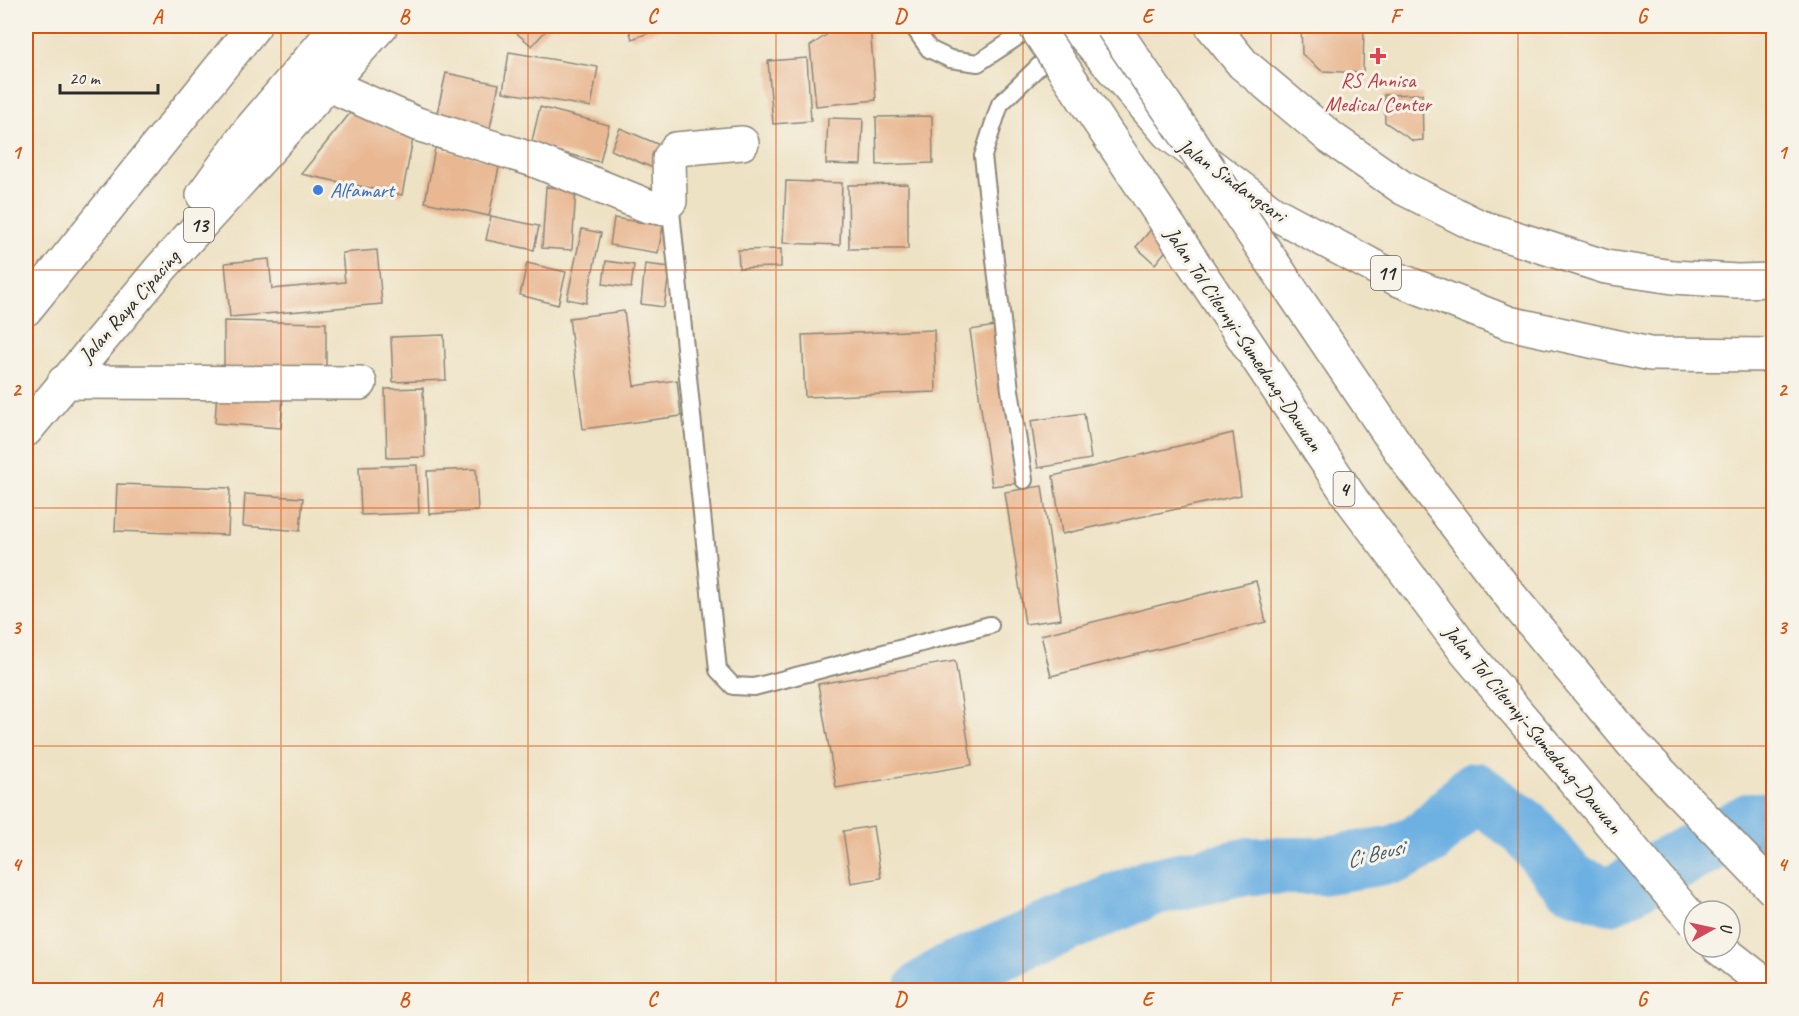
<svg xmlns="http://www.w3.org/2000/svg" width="1799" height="1016" viewBox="0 0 1799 1016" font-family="Caveat,sans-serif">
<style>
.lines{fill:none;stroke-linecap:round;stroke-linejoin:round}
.river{stroke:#6db0e2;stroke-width:58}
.building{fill:#e9b893}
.lane-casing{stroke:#8c8678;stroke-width:20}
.street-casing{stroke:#8c8678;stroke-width:36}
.highway-casing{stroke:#8c8678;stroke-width:36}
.lane{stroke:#fff;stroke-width:16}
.street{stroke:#fff;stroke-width:33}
.highway{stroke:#fff;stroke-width:33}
.highway-bridge-casing{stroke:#8c8678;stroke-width:36;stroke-linecap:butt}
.highway-bridge{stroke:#fff;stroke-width:33}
.grid{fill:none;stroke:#d5540f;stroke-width:1.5;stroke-opacity:0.55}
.health-dot{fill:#e0444e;stroke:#f7f3e8;stroke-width:2}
.shop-dot{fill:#3f7fe0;stroke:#f7f3e8;stroke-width:2}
.labels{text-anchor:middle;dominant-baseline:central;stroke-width:6;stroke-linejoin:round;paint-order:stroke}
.shield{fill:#f7f3e8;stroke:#686764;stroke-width:1.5}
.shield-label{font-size:20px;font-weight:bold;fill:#2b2b2b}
.health-label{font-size:21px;fill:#be3a42;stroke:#f7f3e8}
.street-label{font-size:21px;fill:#2b2b2b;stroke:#f7f3e8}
.shop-label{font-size:21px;fill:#366cbe;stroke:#f7f3e8;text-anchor:start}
.water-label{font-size:22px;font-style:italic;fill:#425a6b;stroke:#f7f3e8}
.neatline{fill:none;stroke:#d5540f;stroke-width:2}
.grid-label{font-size:20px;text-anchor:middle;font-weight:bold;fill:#d5540f}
</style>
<rect width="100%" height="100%" fill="#f7f3e8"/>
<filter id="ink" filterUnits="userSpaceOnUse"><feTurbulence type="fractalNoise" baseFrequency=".0167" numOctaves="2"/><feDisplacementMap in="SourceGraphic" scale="12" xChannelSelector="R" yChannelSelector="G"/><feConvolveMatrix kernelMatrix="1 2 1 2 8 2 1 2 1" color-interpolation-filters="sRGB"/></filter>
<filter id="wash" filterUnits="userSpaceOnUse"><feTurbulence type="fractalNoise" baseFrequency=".008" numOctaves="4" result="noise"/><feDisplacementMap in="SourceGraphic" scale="24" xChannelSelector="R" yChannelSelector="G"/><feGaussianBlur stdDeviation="1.35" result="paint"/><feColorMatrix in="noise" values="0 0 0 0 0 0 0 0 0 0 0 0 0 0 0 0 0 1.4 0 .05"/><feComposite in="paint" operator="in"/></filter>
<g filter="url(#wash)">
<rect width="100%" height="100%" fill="#eee2c4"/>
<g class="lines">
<!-- river -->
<polyline class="river" points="923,990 945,975 1152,887 1249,866 1320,866 1396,854 1427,838 1475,791 1524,827 1570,882 1610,896 1751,821 1774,821"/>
</g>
<g id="blocks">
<!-- building -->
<g class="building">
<polygon points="508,26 550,26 532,46"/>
<polygon points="628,26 668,26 632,39"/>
<polygon points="840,26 870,26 876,100 816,106 810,46"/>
<polygon points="1301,26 1364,26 1363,73 1322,71 1302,54"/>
<polygon points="509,52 598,67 591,107 503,92"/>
<polygon points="807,58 811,121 773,124 768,61"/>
<polygon points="446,73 499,84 489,133 435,122"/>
<polygon points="1422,94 1423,140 1413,141 1385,122 1384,95"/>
<polygon points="540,107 609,125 600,162 531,145"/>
<polygon points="351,112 413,139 402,195 301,174"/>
<polygon points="932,116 933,163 877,165 876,117"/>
<polygon points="828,118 863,119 861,165 826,164"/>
<polygon points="620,128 662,146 653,168 611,150"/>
<polygon points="435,148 500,162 489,216 425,202"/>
<polygon points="786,181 842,183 840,245 783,243"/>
<polygon points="908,184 908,249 849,249 848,185"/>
<polygon points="546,187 576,189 572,250 542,248"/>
<polygon points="491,216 539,226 534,250 486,240"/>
<polygon points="614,218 663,226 658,253 610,245"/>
<polygon points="1154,226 1173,242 1155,264 1136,247"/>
<polygon points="582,229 601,233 586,303 567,299"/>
<polygon points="781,249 781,267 739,268 738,250"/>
<polygon points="377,250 382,304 230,317 225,263 269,259 272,289 345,282 342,253"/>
<polygon points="606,261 634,265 631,288 603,284"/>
<polygon points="527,263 566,272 558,305 520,295"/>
<polygon points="645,264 670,267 664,307 641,304"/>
<polygon points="624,311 634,386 677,380 681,416 583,429 569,318"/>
<polygon points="224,321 326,323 326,369 224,368"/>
<polygon points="995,326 1017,483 992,486 970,330"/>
<polygon points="934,330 936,392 805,397 802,335"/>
<polygon points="444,335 446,380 393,382 391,337"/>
<polygon points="423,388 425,457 387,458 385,389"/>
<polygon points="217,389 283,393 281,428 215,423"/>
<polygon points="1084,413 1091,459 1038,468 1031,421"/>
<polygon points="1233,433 1241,495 1062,534 1053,476"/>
<polygon points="417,465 419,513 361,515 359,467"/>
<polygon points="476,469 478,511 429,514 427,471"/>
<polygon points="117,484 230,488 228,535 115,531"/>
<polygon points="1042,486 1061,619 1025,624 1005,492"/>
<polygon points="245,494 303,498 300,531 243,526"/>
<polygon points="1256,581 1266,622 1051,676 1041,635"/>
<polygon points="955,661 972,765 836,788 818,684"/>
<polygon points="873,826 881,878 851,883 843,831"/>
</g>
</g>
</g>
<g filter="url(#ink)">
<use href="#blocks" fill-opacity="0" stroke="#8c8678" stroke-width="1.5"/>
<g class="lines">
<!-- lane casing -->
<g class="lane-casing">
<g id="lane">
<polyline points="913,26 929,49 950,59 978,63 1034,26"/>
<polyline points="670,201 718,670 733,686 754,687 990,625"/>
<polyline points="1024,480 1010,390 983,156 1000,104 1078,28"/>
</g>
</g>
<!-- street casing -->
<g class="street-casing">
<g id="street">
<polyline points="327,84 417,124 534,160 648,206 661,208 670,201 669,159 676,149 742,143"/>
<polyline points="64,382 360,383"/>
</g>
</g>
<!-- highway casing -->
<g class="highway-casing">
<g id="highway">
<polyline points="1076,26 1168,133 1272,212 1397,279 1509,323 1650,354 1774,355"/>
<polyline points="1212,26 1243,64 1331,138 1403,188 1478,226 1606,267 1673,277 1737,281 1774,280"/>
<polyline points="203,195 249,131 338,26"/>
<polyline points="26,309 254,26"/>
<polyline points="26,430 162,267 381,26"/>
<polyline points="1718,947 1773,990"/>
</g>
</g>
<!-- lane -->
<use href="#lane" class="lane"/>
<!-- street -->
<use href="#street" class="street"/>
<!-- highway -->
<use href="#highway" class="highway"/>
<!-- highway-bridge casing -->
<g class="highway-bridge-casing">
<g id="highway-bridge">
<polyline points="1035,26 1354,503 1466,652 1694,922"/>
<polyline points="1112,26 1410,465 1512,598 1632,743 1774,890"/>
</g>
</g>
<!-- highway-bridge -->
<use href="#highway-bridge" class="highway-bridge"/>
</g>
</g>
<!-- grid -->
<path class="grid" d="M281 26V990M528 26V990M776 26V990M1023 26V990M1271 26V990M1518 26V990M26 270H1774M26 508H1774M26 746H1774"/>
<!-- markers -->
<path class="health-dot" d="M1375 47h6v6h6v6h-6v6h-6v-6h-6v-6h6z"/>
<circle class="shop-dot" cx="318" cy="190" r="6"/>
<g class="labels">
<!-- shield labels -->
<g class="shield">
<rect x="184" y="208" width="30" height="34" rx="4.5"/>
<rect x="1371" y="256" width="30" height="34" rx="4.5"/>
<rect x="1333.5" y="472" width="21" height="34" rx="4.5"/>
</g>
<g class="shield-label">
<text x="199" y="225">13</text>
<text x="1386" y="273">11</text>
<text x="1344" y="489">4</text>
</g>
<!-- health labels -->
<g class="health-label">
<text x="1378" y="80">RS Annisa<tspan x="1378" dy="24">Medical Center</tspan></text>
</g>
<!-- street labels -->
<g class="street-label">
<text transform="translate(1232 180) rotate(36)">Jalan Sindangsari</text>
<text transform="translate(129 306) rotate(-49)">Jalan Raya Cipacing</text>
<text transform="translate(1244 339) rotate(56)">Jalan Tol Cileunyi–Sumedang–Dawuan</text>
<text transform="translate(1533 729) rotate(50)">Jalan Tol Cileunyi–Sumedang–Dawuan</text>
</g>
<!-- shop labels -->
<g class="shop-label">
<text x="330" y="190">Alfamart</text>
</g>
<!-- water labels -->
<g class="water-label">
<text transform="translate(1375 854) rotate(-14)">Ci Beusi</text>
</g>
</g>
<!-- margin -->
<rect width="1799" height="1016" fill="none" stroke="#f7f3e8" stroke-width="66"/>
<!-- north arrow -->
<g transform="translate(1712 929) rotate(82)"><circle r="28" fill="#f7f3e8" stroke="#a5a39c" stroke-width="1.5"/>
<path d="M0-4.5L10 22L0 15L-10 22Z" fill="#d1495b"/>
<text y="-9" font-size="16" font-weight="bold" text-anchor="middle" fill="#2b2b2b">U</text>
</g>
<!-- scale -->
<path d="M60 84v9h98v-9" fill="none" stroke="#2b2b2b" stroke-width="3"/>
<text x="69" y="84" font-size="18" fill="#2b2b2b" stroke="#f7f3e8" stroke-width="4.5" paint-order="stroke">20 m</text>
<rect x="33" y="33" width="1733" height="950" class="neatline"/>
<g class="grid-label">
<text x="157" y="23">A</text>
<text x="404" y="23">B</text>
<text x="652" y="23">C</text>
<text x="900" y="23">D</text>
<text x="1147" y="23">E</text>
<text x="1395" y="23">F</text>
<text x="1642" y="23">G</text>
<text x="16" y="159">1</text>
<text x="1782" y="159">1</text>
<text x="16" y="396">2</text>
<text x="1782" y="396">2</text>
<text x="16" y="634">3</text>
<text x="1782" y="634">3</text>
<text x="16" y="871">4</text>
<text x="1782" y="871">4</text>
<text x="157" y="1006">A</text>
<text x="404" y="1006">B</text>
<text x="652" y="1006">C</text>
<text x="900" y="1006">D</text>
<text x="1147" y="1006">E</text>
<text x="1395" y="1006">F</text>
<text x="1642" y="1006">G</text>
</g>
</svg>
